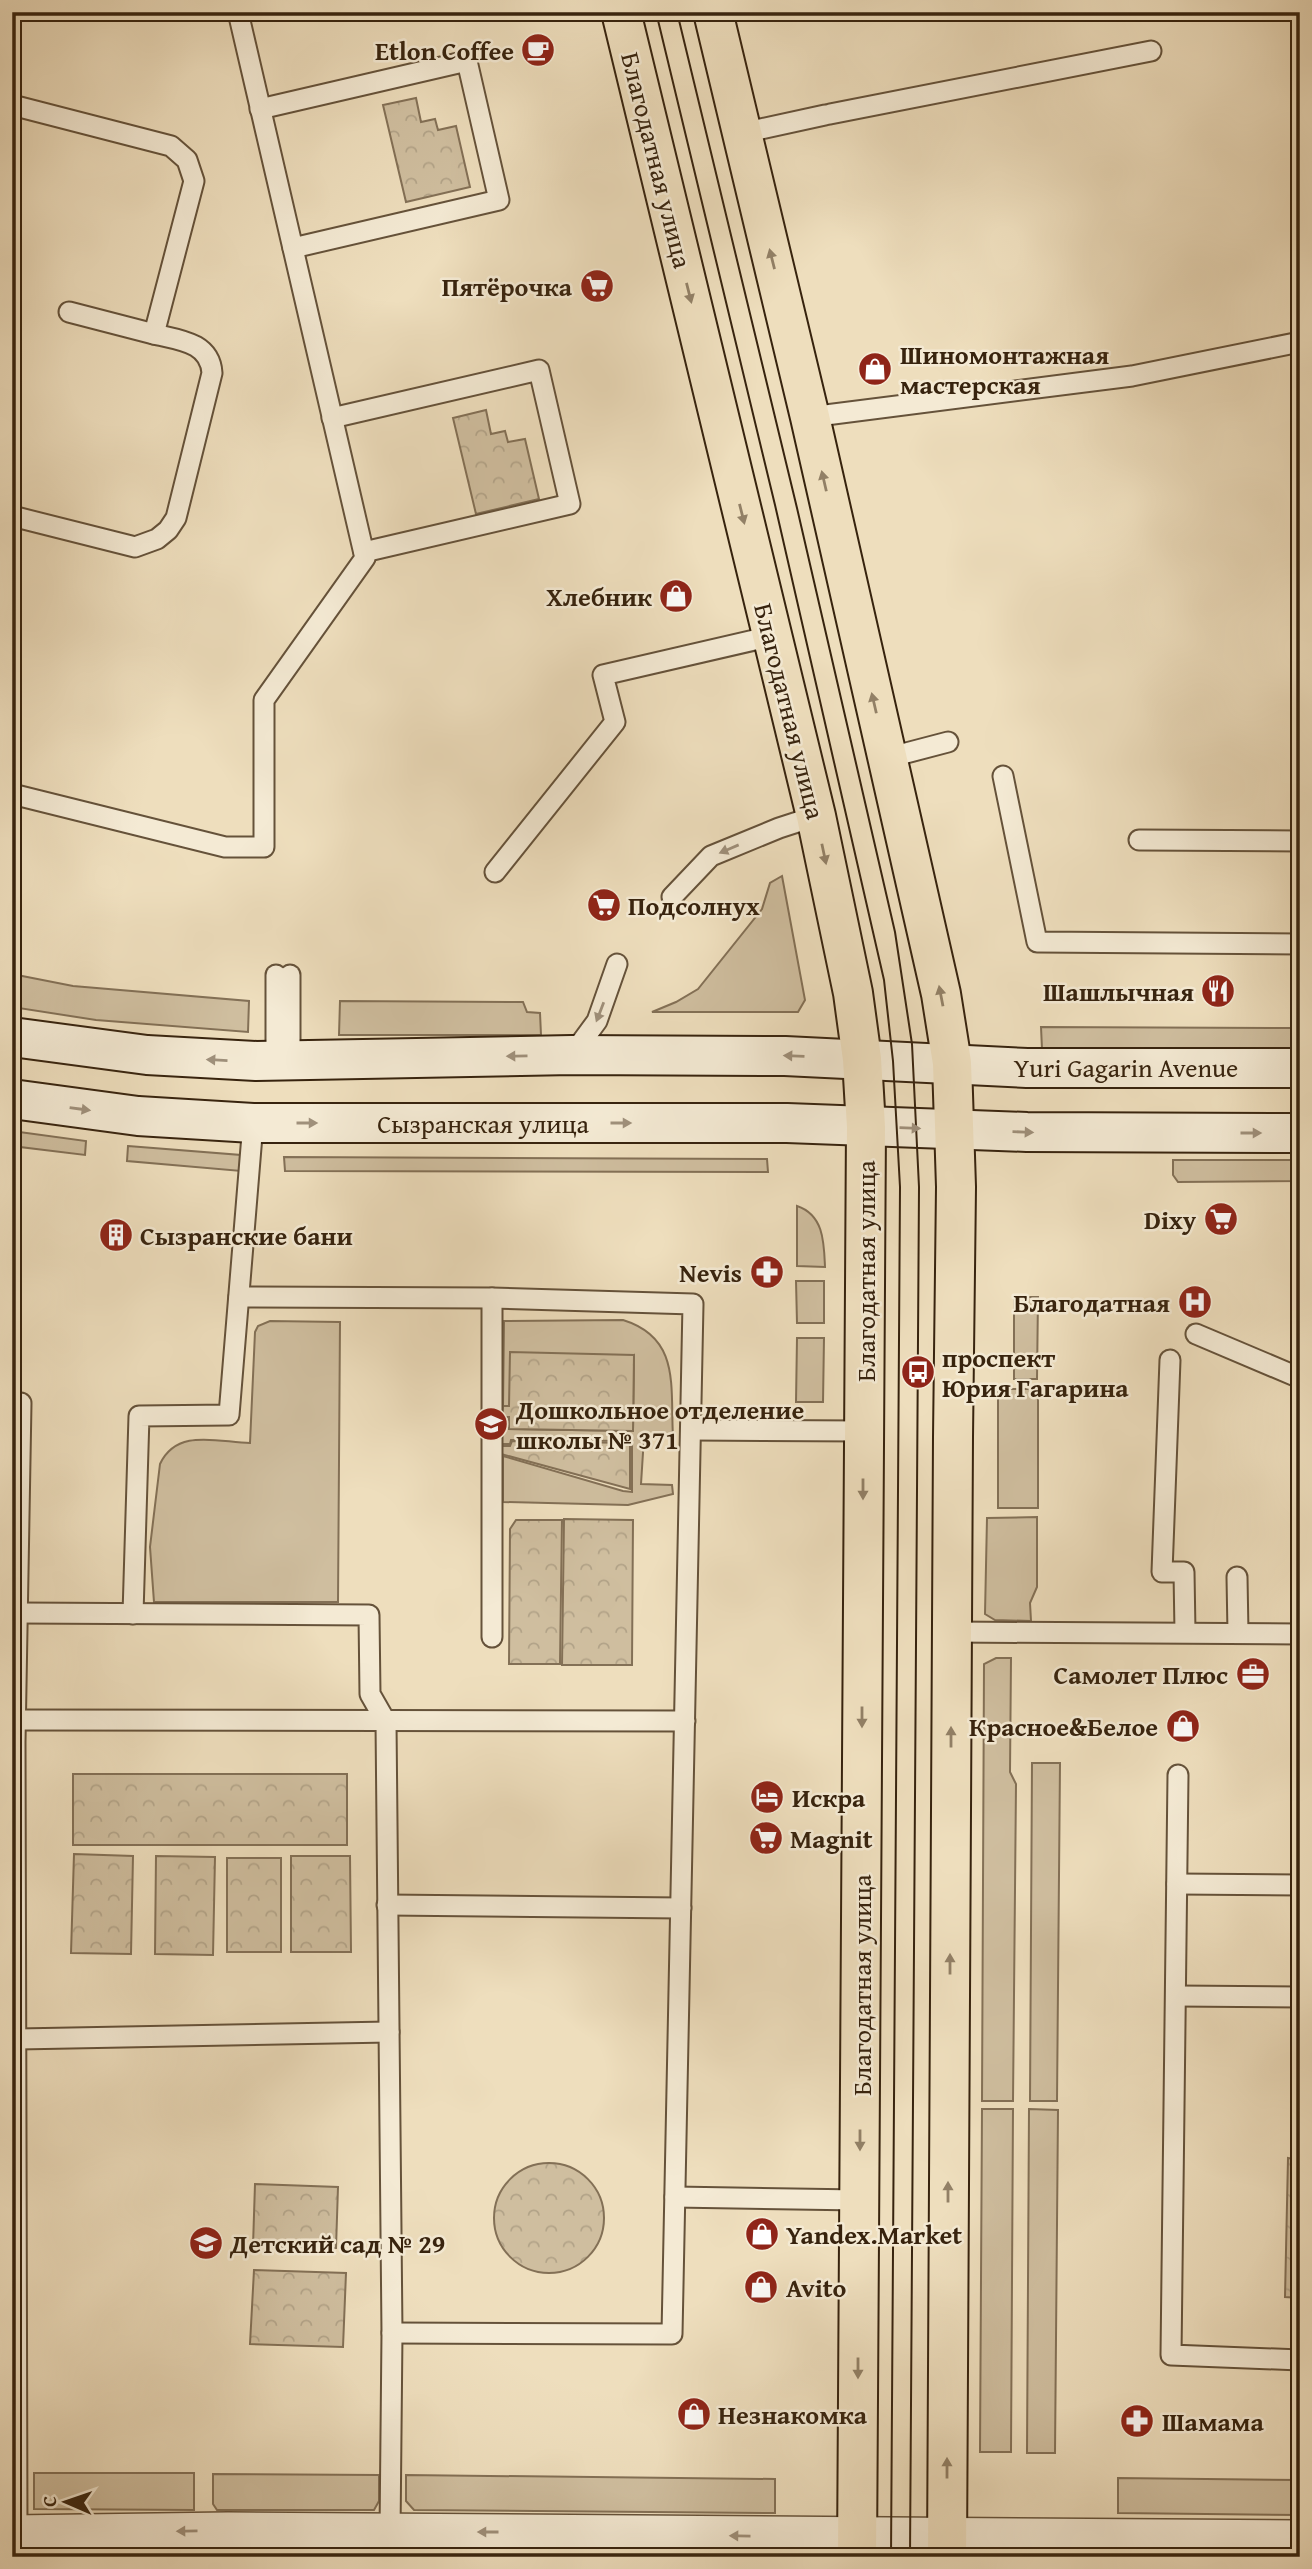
<svg xmlns="http://www.w3.org/2000/svg" width="1312" height="2569" viewBox="0 0 1312 2569" font-family="'Gentium Book Plus',serif">
<style>
.green{fill:#cfbe9f;stroke:#837056;stroke-width:2}
.park{fill:url(#park-crowns);stroke:#837056;stroke-width:2}
.lines{fill:none;stroke-linecap:round;stroke-linejoin:round}
.lane-casing{stroke:#65523a;stroke-width:23}
.street-casing{stroke:#65523a;stroke-width:40}
.secondary-casing{stroke:#37230e;stroke-width:42}
.primary-casing{stroke:#37230e;stroke-width:42}
.lane{stroke:#f4ead4;stroke-width:19}
.street{stroke:#f4ead4;stroke-width:37}
.secondary{stroke:#f4ead4;stroke-width:38}
.primary{stroke:#eedebd;stroke-width:38}
.tram{stroke:#37230e;stroke-width:2}
.oneway{fill:#928066}
.oneway2{fill:#9f907b}
.labels{text-anchor:middle;dominant-baseline:central;stroke-width:5;stroke-linejoin:round;paint-order:stroke}
.poi-label{font-size:26px;font-weight:bold;fill:#37230e;stroke:#f4ead4;text-anchor:start}
.street-label{font-size:26px;fill:#37230e;stroke:#f4ead4}
</style>
<defs>
<pattern id="park-crowns" width="20" height="18" patternUnits="userSpaceOnUse" patternTransform="scale(1.75)"><rect width="20" height="18" fill="#cfbe9f"/><path d="M2 6a3 3 0 1 1 6 0M12 15a3 3 0 1 1 6 0" fill="none" stroke="#b2a388"/></pattern>
</defs>
<rect width="100%" height="100%" fill="#eedebd"/>
<filter id="stains"><feTurbulence type="fractalNoise" baseFrequency=".00286" numOctaves="4"/><feColorMatrix values="0 0 0 0 .2 0 0 0 0 .09 0 0 0 0 .02 0 0 0 .5 -.17"/></filter>
<radialGradient id="worn" r=".72"><stop offset=".6" stop-color="#630" stop-opacity="0"/><stop offset="1" stop-color="#630" stop-opacity=".3"/></radialGradient>
<!-- green -->
<g class="green">
<polygon points="782,876 805,1000 798,1012 652,1012 676,1002 698,989 762,909 770,883"/>
<polygon points="12,974 73,986 249,1001 248,1032 96,1020 12,1007"/>
<polygon points="340,1001 523,1002 527,1012 540,1013 541,1035 339,1035"/>
<polygon points="1041,1027 1300,1028 1300,1050 1042,1049"/>
<polygon points="12,1131 86,1141 85,1155 12,1146"/>
<polygon points="128,1146 241,1155 241,1171 127,1161"/>
<polygon points="284,1157 767,1159 768,1172 285,1171"/>
<polygon points="1173,1160 1300,1160 1300,1181 1178,1182 1173,1175"/>
<path d="M797 1206C824 1215 824 1243 825 1267L797 1266Z"/>
<polygon points="796,1281 824,1281 824,1323 797,1323"/>
<polygon points="1014,1297 1038,1297 1037,1379 1014,1379"/>
<path d="M623 1320C681 1338 670 1387 673 1437H644L641 1484 672 1485 673 1494 628 1505 503 1502V1456L623 1491 632 1492V1441L511 1440 510 1444H502V1417H509V1429L633 1431 634 1355 509 1406H503L504 1321Z"/>
<path d="M270 1321 340 1322 338 1602H154L150 1547 160 1464C177 1428 217 1442 250 1443L255 1332 258 1326Z"/>
<polygon points="797,1338 824,1338 823,1402 796,1402"/>
<rect x="998" y="1389" width="40" height="119"/>
<polygon points="1037,1517 1037,1587 1030,1603 1031,1621 995,1620 985,1614 987,1518"/>
<polygon points="996,1658 1011,1658 1010,1772 1016,1784 1013,2101 982,2101 984,1664"/>
<polygon points="1032,1763 1060,1763 1057,2101 1030,2101"/>
<polygon points="982,2109 1013,2109 1011,2452 980,2452"/>
<polygon points="1029,2109 1058,2110 1055,2453 1027,2453"/>
<polygon points="34,2473 194,2473 194,2510 34,2509"/>
<polygon points="213,2474 379,2475 379,2501 374,2510 217,2510 213,2504"/>
<polygon points="406,2475 775,2479 775,2513 414,2510 406,2501"/>
<polygon points="1118,2478 1300,2480 1300,2515 1118,2513"/>
</g>
<!-- park -->
<g class="park">
<polygon points="416,98 421,122 435,119 438,130 456,126 470,187 406,202 383,105"/>
<polygon points="486,410 491,434 505,431 508,442 525,439 539,499 476,514 453,418"/>
<polygon points="510,1352 634,1355 633,1431 509,1429 509,1417 502,1417 503,1406 509,1406"/>
<polygon points="512,1441 630,1443 630,1489 501,1454 502,1446 510,1446"/>
<polygon points="564,1519 633,1520 632,1665 562,1665"/>
<polygon points="516,1520 562,1520 560,1664 509,1664 510,1529"/>
<rect x="73" y="1774" width="274" height="71"/>
<polygon points="74,1854 133,1856 131,1954 71,1953"/>
<polygon points="156,1856 215,1857 213,1955 155,1954"/>
<polygon points="291,1856 350,1856 351,1952 291,1952"/>
<rect x="227" y="1858" width="54" height="94"/>
<polygon points="1288,2158 1300,2160 1300,2298 1285,2297"/>
<circle cx="549" cy="2218" r="55"/>
<polygon points="255,2184 338,2187 336,2248 253,2246"/>
<polygon points="254,2270 346,2273 343,2347 250,2344"/>
</g>
<g class="lines">
<!-- lane casing -->
<g class="lane-casing">
<g id="lane">
<path d="M12 105 171 146 187 160 194 181 154 334C179 340 210 342 212 373L176 518 168 530 157 539 135 547 12 516"/>
<polyline points="260,109 467,61 499,200 293,248"/>
<polyline points="830,114 1151,51"/>
<polyline points="742,133 825,115"/>
<polyline points="69,312 154,334"/>
<polyline points="810,417 1132,376 1300,342"/>
<polyline points="332,418 539,370 570,504 364,552"/>
<polyline points="887,758 948,742"/>
<polyline points="1003,776 1037,942 1300,944"/>
<polyline points="12,794 225,847 264,847 264,700 365,558 238,12"/>
<polyline points="1139,840 1300,841"/>
<polyline points="495,872 615,722 603,675 772,636"/>
<polyline points="672,897 711,856 779,828 816,816"/>
<polyline points="276,975 276,1061"/>
<polyline points="290,975 290,1061"/>
<polyline points="572,1055 597,1021 617,964"/>
<polyline points="239,1297 492,1298 693,1304 672,2334 392,2333"/>
<polyline points="1196,1334 1300,1378"/>
<polyline points="1170,1360 1162,1572 1184,1572 1185,1632"/>
<polyline points="692,1430 864,1431"/>
<polyline points="1237,1577 1238,1633"/>
<polyline points="18,1613 369,1615 370,1694 386,1722 392,2333 390,2532"/>
<polyline points="133,1614 139,1416 229,1415 253,1123"/>
<polyline points="952,1632 1300,1634"/>
<polyline points="492,1637 492,1298"/>
<polyline points="16,1720 685,1721"/>
<polyline points="1178,1775 1171,2355 1300,2360"/>
<polyline points="1177,1884 1300,1885"/>
<polyline points="387,1905 681,1908"/>
<polyline points="1176,1996 1300,1997"/>
<polyline points="18,2039 389,2032"/>
<polyline points="675,2197 859,2200"/>
<polyline points="17,2534 15,1742 21,1403"/>
<polyline points="228,2557 228,2531"/>
</g>
</g>
<!-- street casing -->
<g class="street-casing">
<polyline id="street" points="12,2534 228,2531 1300,2539"/>
</g>
<!-- secondary casing -->
<g class="secondary-casing">
<g id="secondary">
<polyline points="12,1037 147,1055 256,1061 572,1055 785,1056 1027,1068 1300,1068"/>
<polyline points="12,1099 138,1116 253,1123 787,1123 1027,1132 1300,1133"/>
</g>
</g>
<!-- primary casing -->
<g class="primary-casing">
<g id="primary">
<polyline points="621,12 816,816 853,993 862,1059 866,1127 857,2557"/>
<polyline points="713,12 810,417 941,994 952,1063 956,1187 953,1437 947,2557"/>
</g>
</g>
<!-- lane -->
<use href="#lane" class="lane"/>
<!-- street -->
<use href="#street" class="street"/>
<!-- secondary -->
<use href="#secondary" class="secondary"/>
<!-- primary -->
<use href="#primary" class="primary"/>
<!-- tram -->
<g class="tram">
<polyline points="656,12 775,505 884,980 893,1061 900,1187 891,2557"/>
<polyline points="677,12 797,508 895,932 912,1044 919,1187 910,2557"/>
</g>
</g>
<!-- one-way arrows -->
<defs><path id="oneway-solid" d="M-6-.8H1V-3.2L6.5 0L1 3.2V.8H-6Z" transform="scale(1.75)"/></defs>
<g class="oneway">
<use href="#oneway-solid" transform="translate(772 259) rotate(-104)"/>
<use href="#oneway-solid" transform="translate(689 293) rotate(76)"/>
<use href="#oneway-solid" transform="translate(824 481) rotate(-103)"/>
<use href="#oneway-solid" transform="translate(742 514) rotate(76)"/>
<use href="#oneway-solid" transform="translate(874 703) rotate(-103)"/>
<use href="#oneway-solid" transform="translate(824 854) rotate(78)"/>
<use href="#oneway-solid" transform="translate(941 996) rotate(-101)"/>
<use href="#oneway-solid" transform="translate(863 1489) rotate(90)"/>
<use href="#oneway-solid" transform="translate(862 1717) rotate(90)"/>
<use href="#oneway-solid" transform="translate(951 1737) rotate(-90)"/>
<use href="#oneway-solid" transform="translate(950 1964) rotate(-90)"/>
<use href="#oneway-solid" transform="translate(860 2140) rotate(90)"/>
<use href="#oneway-solid" transform="translate(948 2192) rotate(-90)"/>
<use href="#oneway-solid" transform="translate(858 2368) rotate(90)"/>
<use href="#oneway-solid" transform="translate(947 2468) rotate(-90)"/>
</g>
<g class="oneway2">
<use href="#oneway-solid" transform="translate(729 849) rotate(157)"/>
<use href="#oneway-solid" transform="translate(600 1012) rotate(111)"/>
<use href="#oneway-solid" transform="translate(517 1056) rotate(179)"/>
<use href="#oneway-solid" transform="translate(794 1056) rotate(-178)"/>
<use href="#oneway-solid" transform="translate(217 1060) rotate(-177)"/>
<use href="#oneway-solid" transform="translate(80 1109) rotate(8)"/>
<use href="#oneway-solid" transform="translate(307 1123)"/>
<use href="#oneway-solid" transform="translate(621 1123)"/>
<use href="#oneway-solid" transform="translate(910 1128) rotate(2)"/>
<use href="#oneway-solid" transform="translate(1023 1132) rotate(2)"/>
<use href="#oneway-solid" transform="translate(1251 1133)"/>
<use href="#oneway-solid" transform="translate(187 2531) rotate(179)"/>
<use href="#oneway-solid" transform="translate(488 2532) rotate(-180)"/>
<use href="#oneway-solid" transform="translate(740 2536) rotate(-179)"/>
</g>
<!-- icons -->
<defs>
<g id="cafe-disc" transform="scale(1.75)"><circle r="9.5" fill="#8f2418" stroke="#f4ead4"/><path d="M-5.5-4.5H6V0H3Q3 3.5 0 3.5H-2.5Q-5.5 3.5-5.5 0ZM3-3.2v2h1.7v-2ZM-6 4.5H4V6H-6Z" fill="#fff"/></g>
<g id="supermarket-disc" transform="scale(1.75)"><circle r="9.5" fill="#8f2418" stroke="#f4ead4"/><path d="M-6-5.5h2.5l.6 2H6L4.5 2H-2.5L-4.4-4H-6ZM-1.5 3.2a1.3 1.3 0 1 0 .1 0ZM3 3.2a1.3 1.3 0 1 0 .1 0Z" fill="#fff"/></g>
<g id="shop-disc" transform="scale(1.75)"><circle r="9.5" fill="#8f2418" stroke="#f4ead4"/><path d="M-5-2.5h2.3a2.7 3.5 0 0 1 5.4 0H5L5.5 6h-11ZM-1.5-2.5h3a1.5 2.3 0 0 0-3 0Z" fill="#fff"/></g>
<g id="restaurant-disc" transform="scale(1.75)"><circle r="9.5" fill="#8f2418" stroke="#f4ead4"/><path d="M-5-6h1v4h1v-4h1v4h1v-4h1v5L-1.5 .5V6h-2V.5L-5-1ZM5-6V6H3V1.5H1.5Q1.5-4 5-6Z" fill="#fff"/></g>
<g id="building-disc" transform="scale(1.75)"><circle r="9.5" fill="#8f2418" stroke="#f4ead4"/><path d="M-4-6H4V6H1V3H-1V6H-4ZM-2.5-4.3h1.7v1.8h-1.7ZM.8-4.3h1.7v1.8H.8ZM-2.5-1h1.7V.8h-1.7ZM.8-1h1.7V.8H.8Z" fill="#fff"/></g>
<g id="pharmacy-disc" transform="scale(1.75)"><circle r="9.5" fill="#8f2418" stroke="#f4ead4"/><path d="M-2-6h4v4h4v4h-4v4h-4v-4h-4v-4h4Z" fill="#fff"/></g>
<g id="hospital-disc" transform="scale(1.75)"><circle r="9.5" fill="#8f2418" stroke="#f4ead4"/><path d="M-5-5h3v3.5h4V-5h3V5h-3V1.5h-4V5h-3Z" fill="#fff"/></g>
<g id="bus-disc" transform="scale(1.75)"><circle r="9.5" fill="#8f2418" stroke="#f4ead4"/><path d="M-5-6H5V4H4V6H2V4H-2V6H-4V4H-5ZM-3.5-4V0h7V-4ZM-3.5 1.2v1.5H-2V1.2ZM2 1.2v1.5H3.5V1.2Z" fill="#fff"/></g>
<g id="school-disc" transform="scale(1.75)"><circle r="9.5" fill="#8f2418" stroke="#f4ead4"/><path d="M0-5L7-2L0 1L-7-2ZM-4 1L0 2.5L4 1V4Q0 6-4 4Z" fill="#fff"/></g>
<g id="office-disc" transform="scale(1.75)"><circle r="9.5" fill="#8f2418" stroke="#f4ead4"/><path d="M-6-3h4V-5.5h4V-3h4V5H-6ZM-1-4.5V-3h2v-1.5ZM-6 0V1H6V0Z" fill="#fff"/></g>
<g id="hotel-disc" transform="scale(1.75)"><circle r="9.5" fill="#8f2418" stroke="#f4ead4"/><path d="M-6-4.5h1.5V1H6V5H4.5V3h-9V5H-6ZM-4 0a1.8 1.8 0 1 1 3.6 0ZM.5 0V-2.5h3Q6-2.5 6 0Z" fill="#fff"/></g>
</defs>
<g fill-rule="evenodd">
<use href="#cafe-disc" x="538" y="50"/>
<use href="#supermarket-disc" x="597" y="286"/>
<use href="#shop-disc" x="875" y="369"/>
<use href="#shop-disc" x="676" y="596"/>
<use href="#supermarket-disc" x="604" y="905"/>
<use href="#restaurant-disc" x="1218" y="991"/>
<use href="#supermarket-disc" x="1221" y="1219"/>
<use href="#building-disc" x="116" y="1235"/>
<use href="#pharmacy-disc" x="767" y="1272"/>
<use href="#hospital-disc" x="1195" y="1302"/>
<use href="#bus-disc" x="918" y="1372"/>
<use href="#school-disc" x="491" y="1424"/>
<use href="#office-disc" x="1253" y="1674"/>
<use href="#shop-disc" x="1183" y="1726"/>
<use href="#hotel-disc" x="767" y="1797"/>
<use href="#supermarket-disc" x="766" y="1838"/>
<use href="#shop-disc" x="762" y="2234"/>
<use href="#school-disc" x="206" y="2243"/>
<use href="#shop-disc" x="761" y="2287"/>
<use href="#shop-disc" x="694" y="2414"/>
<use href="#pharmacy-disc" x="1137" y="2421"/>
</g>
<g class="labels">
<!-- poi labels -->
<g class="poi-label">
<text x="514" y="50" text-anchor="end">Etlon Coffee</text>
<text x="572" y="286" text-anchor="end">Пятёрочка</text>
<text x="900" y="354">Шиномонтажная<tspan x="900" dy="30">мастерская</tspan></text>
<text x="652" y="596" text-anchor="end">Хлебник</text>
<text x="628" y="905">Подсолнух</text>
<text x="1194" y="991" text-anchor="end">Шашлычная</text>
<text x="1196" y="1219" text-anchor="end">Dixy</text>
<text x="140" y="1235">Сызранские бани</text>
<text x="742" y="1272" text-anchor="end">Nevis</text>
<text x="1170" y="1302" text-anchor="end">Благодатная</text>
<text x="942" y="1357">проспект<tspan x="942" dy="30">Юрия Гагарина</tspan></text>
<text x="516" y="1409">Дошкольное отделение<tspan x="516" dy="30">школы № 371</tspan></text>
<text x="1228" y="1674" text-anchor="end">Самолет Плюс</text>
<text x="1158" y="1726" text-anchor="end">Красное&amp;Белое</text>
<text x="792" y="1797">Искра</text>
<text x="790" y="1838">Magnit</text>
<text x="786" y="2234">Yandex.Market</text>
<text x="230" y="2243">Детский сад № 29</text>
<text x="786" y="2287">Avito</text>
<text x="718" y="2414">Незнакомка</text>
<text x="1162" y="2421">Шамама</text>
</g>
<!-- street labels -->
<g class="street-label">
<text transform="translate(657 160) rotate(76)">Благодатная улица</text>
<text transform="translate(790 711) rotate(76)">Благодатная улица</text>
<text x="1126" y="1067">Yuri Gagarin Avenue</text>
<text x="483" y="1123">Сызранская улица</text>
<text transform="translate(865 1271) rotate(-90)">Благодатная улица</text>
<text transform="translate(861 1985) rotate(-90)">Благодатная улица</text>
</g>
</g>
<!-- margin -->
<rect width="1312" height="2569" fill="none" stroke="#eedebd" stroke-width="42"/>
<rect x="14" y="14" width="1284" height="2541" fill="none" stroke="#37230e" stroke-width="3.5"/>
<rect x="21" y="21" width="1270" height="2527" fill="none" stroke="#37230e" stroke-width="2"/>
<!-- north arrow -->
<g transform="translate(66 2502) rotate(272)" stroke="#f4ead4" stroke-width="5" paint-order="stroke">
<path d="M0-5L12 26L0 18L-12 26Z" fill="#37230e"/>
<text y="-10" font-size="19" font-weight="bold" text-anchor="middle" fill="#37230e">С</text>
</g>
<rect width="100%" height="100%" filter="url(#stains)"/>
<rect width="100%" height="100%" fill="url(#worn)"/>
</svg>
